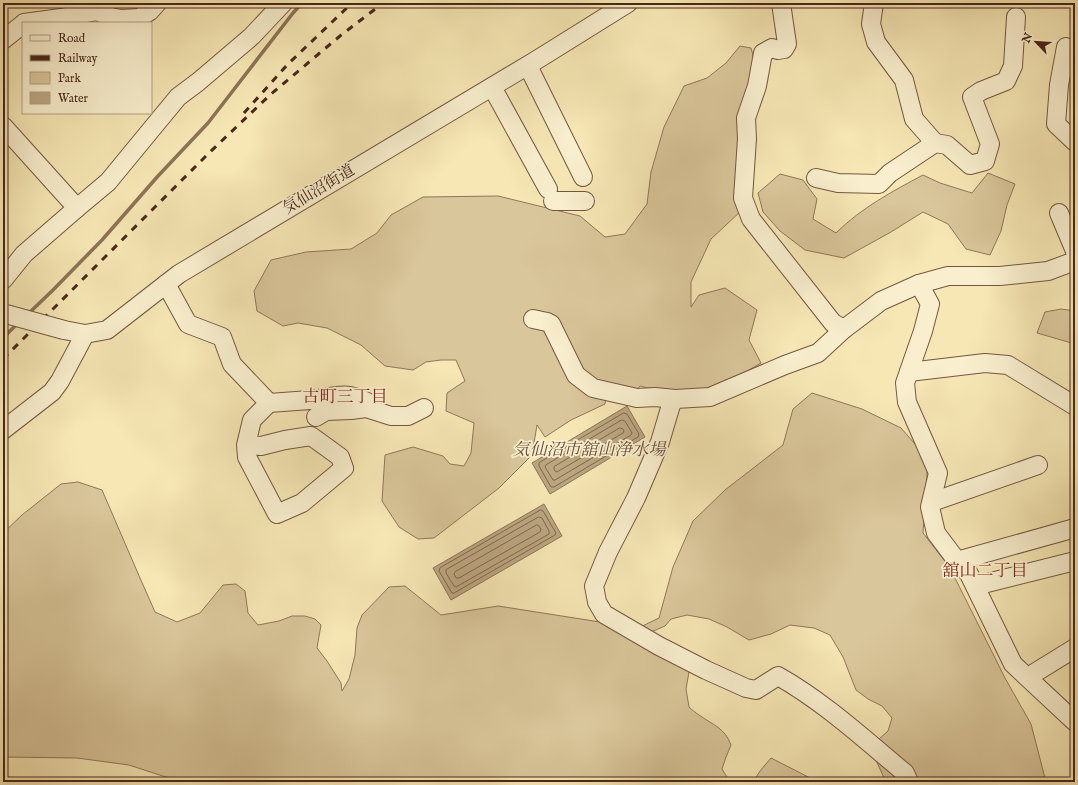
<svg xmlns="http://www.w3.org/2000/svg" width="1078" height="785" viewBox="0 0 1078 785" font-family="'IM FELL English','Noto Serif JP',serif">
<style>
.green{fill:#d9c69a;stroke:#91765a}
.water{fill:#bba680;stroke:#8d7357}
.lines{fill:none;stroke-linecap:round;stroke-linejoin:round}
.shore{stroke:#82664d;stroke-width:1}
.stream{stroke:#8d7357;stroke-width:3.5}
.minor-casing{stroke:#745740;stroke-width:20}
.minor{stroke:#f9efce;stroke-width:18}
.rail{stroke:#49271a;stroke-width:3;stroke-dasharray:7 7;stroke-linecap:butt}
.minor-bridge-casing{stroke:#745740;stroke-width:20;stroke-linecap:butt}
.minor-bridge{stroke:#f9efce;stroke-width:18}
.labels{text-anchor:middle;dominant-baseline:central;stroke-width:3.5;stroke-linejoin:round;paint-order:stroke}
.street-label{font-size:16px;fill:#49271a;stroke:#f9efce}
.neighbourhood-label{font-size:17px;fill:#7a1f14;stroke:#f9efce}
.water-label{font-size:17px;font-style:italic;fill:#6b4d39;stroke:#f9efce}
</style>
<rect width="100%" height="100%" fill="#f6e7b4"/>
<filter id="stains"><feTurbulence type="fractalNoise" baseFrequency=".005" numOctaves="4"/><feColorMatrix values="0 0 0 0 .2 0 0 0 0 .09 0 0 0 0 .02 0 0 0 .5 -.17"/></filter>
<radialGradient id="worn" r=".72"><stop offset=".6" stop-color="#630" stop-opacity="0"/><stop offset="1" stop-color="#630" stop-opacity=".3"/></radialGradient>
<!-- green -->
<g class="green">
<polygon points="740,46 751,48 756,66 741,211 711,239 691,282 691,307 699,295 725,288 757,310 749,340 761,363 708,394 664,392 640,386 636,391 576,375 607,391 605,404 571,420 545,437 537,425 532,455 499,488 434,538 418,539 399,527 382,501 385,455 413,447 443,456 450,464 464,466 471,453 474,423 446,411 447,393 465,381 456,360 441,360 426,362 413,370 385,366 361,345 327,328 298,323 283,326 257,311 254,291 271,260 306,252 351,249 377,233 391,215 423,197 498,196 580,216 605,237 625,234 647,204 651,172 664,127 684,86 707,78 726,63"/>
<path d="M988 173 1015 184 1007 205 1001 231 990 255 966 249 948 224 923 212 891 232 844 258 805 250 780 231 763 212 758 193 780 174 803 180 817 199 813 219 836 233C861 208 893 191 923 175L940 183 972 193Z"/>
<polygon points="1061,309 1075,311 1075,344 1037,333 1045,312"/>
<path d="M812 393 862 409 901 428 928 459 923 533 950 568 1005 678 1031 724 1046 782H882L884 778 876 760 879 739 888 731 892 718 882 706 868 699 856 690 843 657 830 635 814 628 790 625 771 634 749 640 727 627 709 619 687 615 671 619 665 626 642 636 685 663 689 672 686 689 689 707C692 710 696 713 699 715 713 725 725 728 731 745L726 757 722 769 730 782H181L129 765 77 758 3 757V533L22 515 61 484 78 482 102 490 140 578 155 612 177 622 200 613 223 585 236 584 245 591 248 613 258 625 279 621 292 616H305L315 619 321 625 317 648 327 661 341 683 342 691 349 679 355 655 357 628 362 615 389 587 405 586 441 615 498 606 600 622 626 634 659 618 673 567 693 521 725 490 756 466 783 445 793 409Z"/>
<polygon points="771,758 818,782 753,782 760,771"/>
</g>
<!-- water -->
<g class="water">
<polygon points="627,406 645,437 550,494 532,463"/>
<polygon points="544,504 562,536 451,600 433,568"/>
</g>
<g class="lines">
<!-- shore -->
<g class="shore">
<polygon points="624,413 627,414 639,434 638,437 554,487 551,487 539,466 539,463"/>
<polygon points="622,420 625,421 632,433 631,435 555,480 553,480 545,467 546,465"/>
<polygon points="620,428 623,429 624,431 623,433 557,472 555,471 554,469 554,467"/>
<polygon points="541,510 543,511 556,533 555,535 454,593 452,593 439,571 440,568"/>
<polygon points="539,517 542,518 549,531 549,534 456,587 454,586 446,573 446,570"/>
<polygon points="537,525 539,526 541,529 540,532 459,578 456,578 454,574 455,572"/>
</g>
<!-- stream -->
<g class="stream">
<polyline points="28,314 53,290 102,240 158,176 208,123 293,13 302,3"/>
<polyline points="3,338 18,323"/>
</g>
<!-- minor casing -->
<g class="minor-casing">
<g id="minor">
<polyline points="781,3 787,44 784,49 778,50 772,48 763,53 757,86 746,118 747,139 743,198 751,219 833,323 844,329"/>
<polyline points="24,23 61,18 97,11 111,17 121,19 139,18 150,11 157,3"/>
<polyline points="3,40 23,24"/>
<polyline points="1066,47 1059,85 1056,124 1075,142"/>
<polyline points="528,66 583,177"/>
<polyline points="492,87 548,189"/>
<polyline points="3,126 77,208"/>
<polyline points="935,143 947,145 970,165 985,161 990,144 972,97 981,91 1006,81 1013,66 1016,17"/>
<polyline points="816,178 838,183 879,184 890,173 935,143 914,119 904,80 876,42 871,24 874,3"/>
<polyline points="553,201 585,201"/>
<polyline points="1059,213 1075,251"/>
<polyline points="3,280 24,254 77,208 108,182 178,97 198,82 252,36 283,3"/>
<polyline points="166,284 188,324 222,337 232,364 269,403 252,420 246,445 247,457 277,514 302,503 344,468 340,457 311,436 285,440 261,446 246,445"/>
<polyline points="919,284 948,276 1000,276 1048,271 1075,261"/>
<polyline points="533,319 547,322 551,324 576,375 593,388 637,398 655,397 675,399"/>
<polyline points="64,330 85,334 107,330 179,274 535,61 628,3"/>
<polyline points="909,372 985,363 1008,365 1075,406"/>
<path d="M269 403C283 402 296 401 310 400 333 398 344 390 367 402L366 408 351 410 326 411 316 417"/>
<polyline points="366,408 391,416 408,416 424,408"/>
<polyline points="3,430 52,392 60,381 85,334"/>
<polyline points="932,502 1038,465"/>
<polyline points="957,561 1075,528"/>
<polyline points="975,586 1075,561"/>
<polyline points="1028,677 1075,648"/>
<path d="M909 782 905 773C864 739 824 702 778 676L756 690 746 688 706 670 659 646 604 614 597 602 594 586 608 552 636 498 660 442 671 405 675 399 710 397 785 365 818 353 844 329 881 301 919 284 930 304 923 331 905 383 907 402 938 473 930 507 936 533 957 561 969 574 1013 664 1075 722"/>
</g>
</g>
<!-- minor -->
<use href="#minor" class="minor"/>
<!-- rail -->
<g class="rail">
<polyline points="244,113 288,64 352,3"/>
<polyline points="3,359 209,153 271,94 340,36 383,3"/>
</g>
<!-- minor-bridge casing -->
<g class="minor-bridge-casing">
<polyline id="minor-bridge" points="6,314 64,330"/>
</g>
<!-- minor-bridge -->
<use href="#minor-bridge" class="minor-bridge"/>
</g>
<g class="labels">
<!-- street labels -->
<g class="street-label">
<text transform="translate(319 190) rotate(-31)">気仙沼街道</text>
</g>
<!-- neighbourhood labels -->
<g class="neighbourhood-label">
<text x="345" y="397">古町三丁目</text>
<text x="985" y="571">舘山二丁目</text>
</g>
<!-- water labels -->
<g class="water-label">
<text x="589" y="450">気仙沼市舘山浄水場</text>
</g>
</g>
<!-- margin -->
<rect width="1078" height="785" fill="none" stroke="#f6e7b4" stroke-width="16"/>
<rect x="4" y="4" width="1070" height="777" fill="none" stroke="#49271a" stroke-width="2"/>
<rect x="8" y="8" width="1062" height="769" fill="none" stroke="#49271a"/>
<!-- legend -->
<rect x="22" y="22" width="130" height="92" fill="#f9efce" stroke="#b39f86"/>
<rect x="30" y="35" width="20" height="6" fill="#f9efce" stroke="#b39f86"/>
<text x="58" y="42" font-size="12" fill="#49271a">Road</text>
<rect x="30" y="55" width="20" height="6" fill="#49271a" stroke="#b39f86"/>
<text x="58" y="62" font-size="12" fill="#49271a">Railway</text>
<rect x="30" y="72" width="20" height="12" fill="#d9c69a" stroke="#b39f86"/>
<text x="58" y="82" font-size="12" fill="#49271a">Park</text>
<rect x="30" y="92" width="20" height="12" fill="#bba680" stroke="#b39f86"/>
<text x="58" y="102" font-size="12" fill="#49271a">Water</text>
<!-- north arrow -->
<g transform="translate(1036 42) rotate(295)" stroke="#f9efce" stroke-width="3" paint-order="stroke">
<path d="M0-3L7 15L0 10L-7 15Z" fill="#49271a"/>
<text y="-6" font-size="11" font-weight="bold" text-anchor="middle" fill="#49271a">N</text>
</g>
<rect width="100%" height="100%" filter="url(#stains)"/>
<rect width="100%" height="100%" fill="url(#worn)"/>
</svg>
